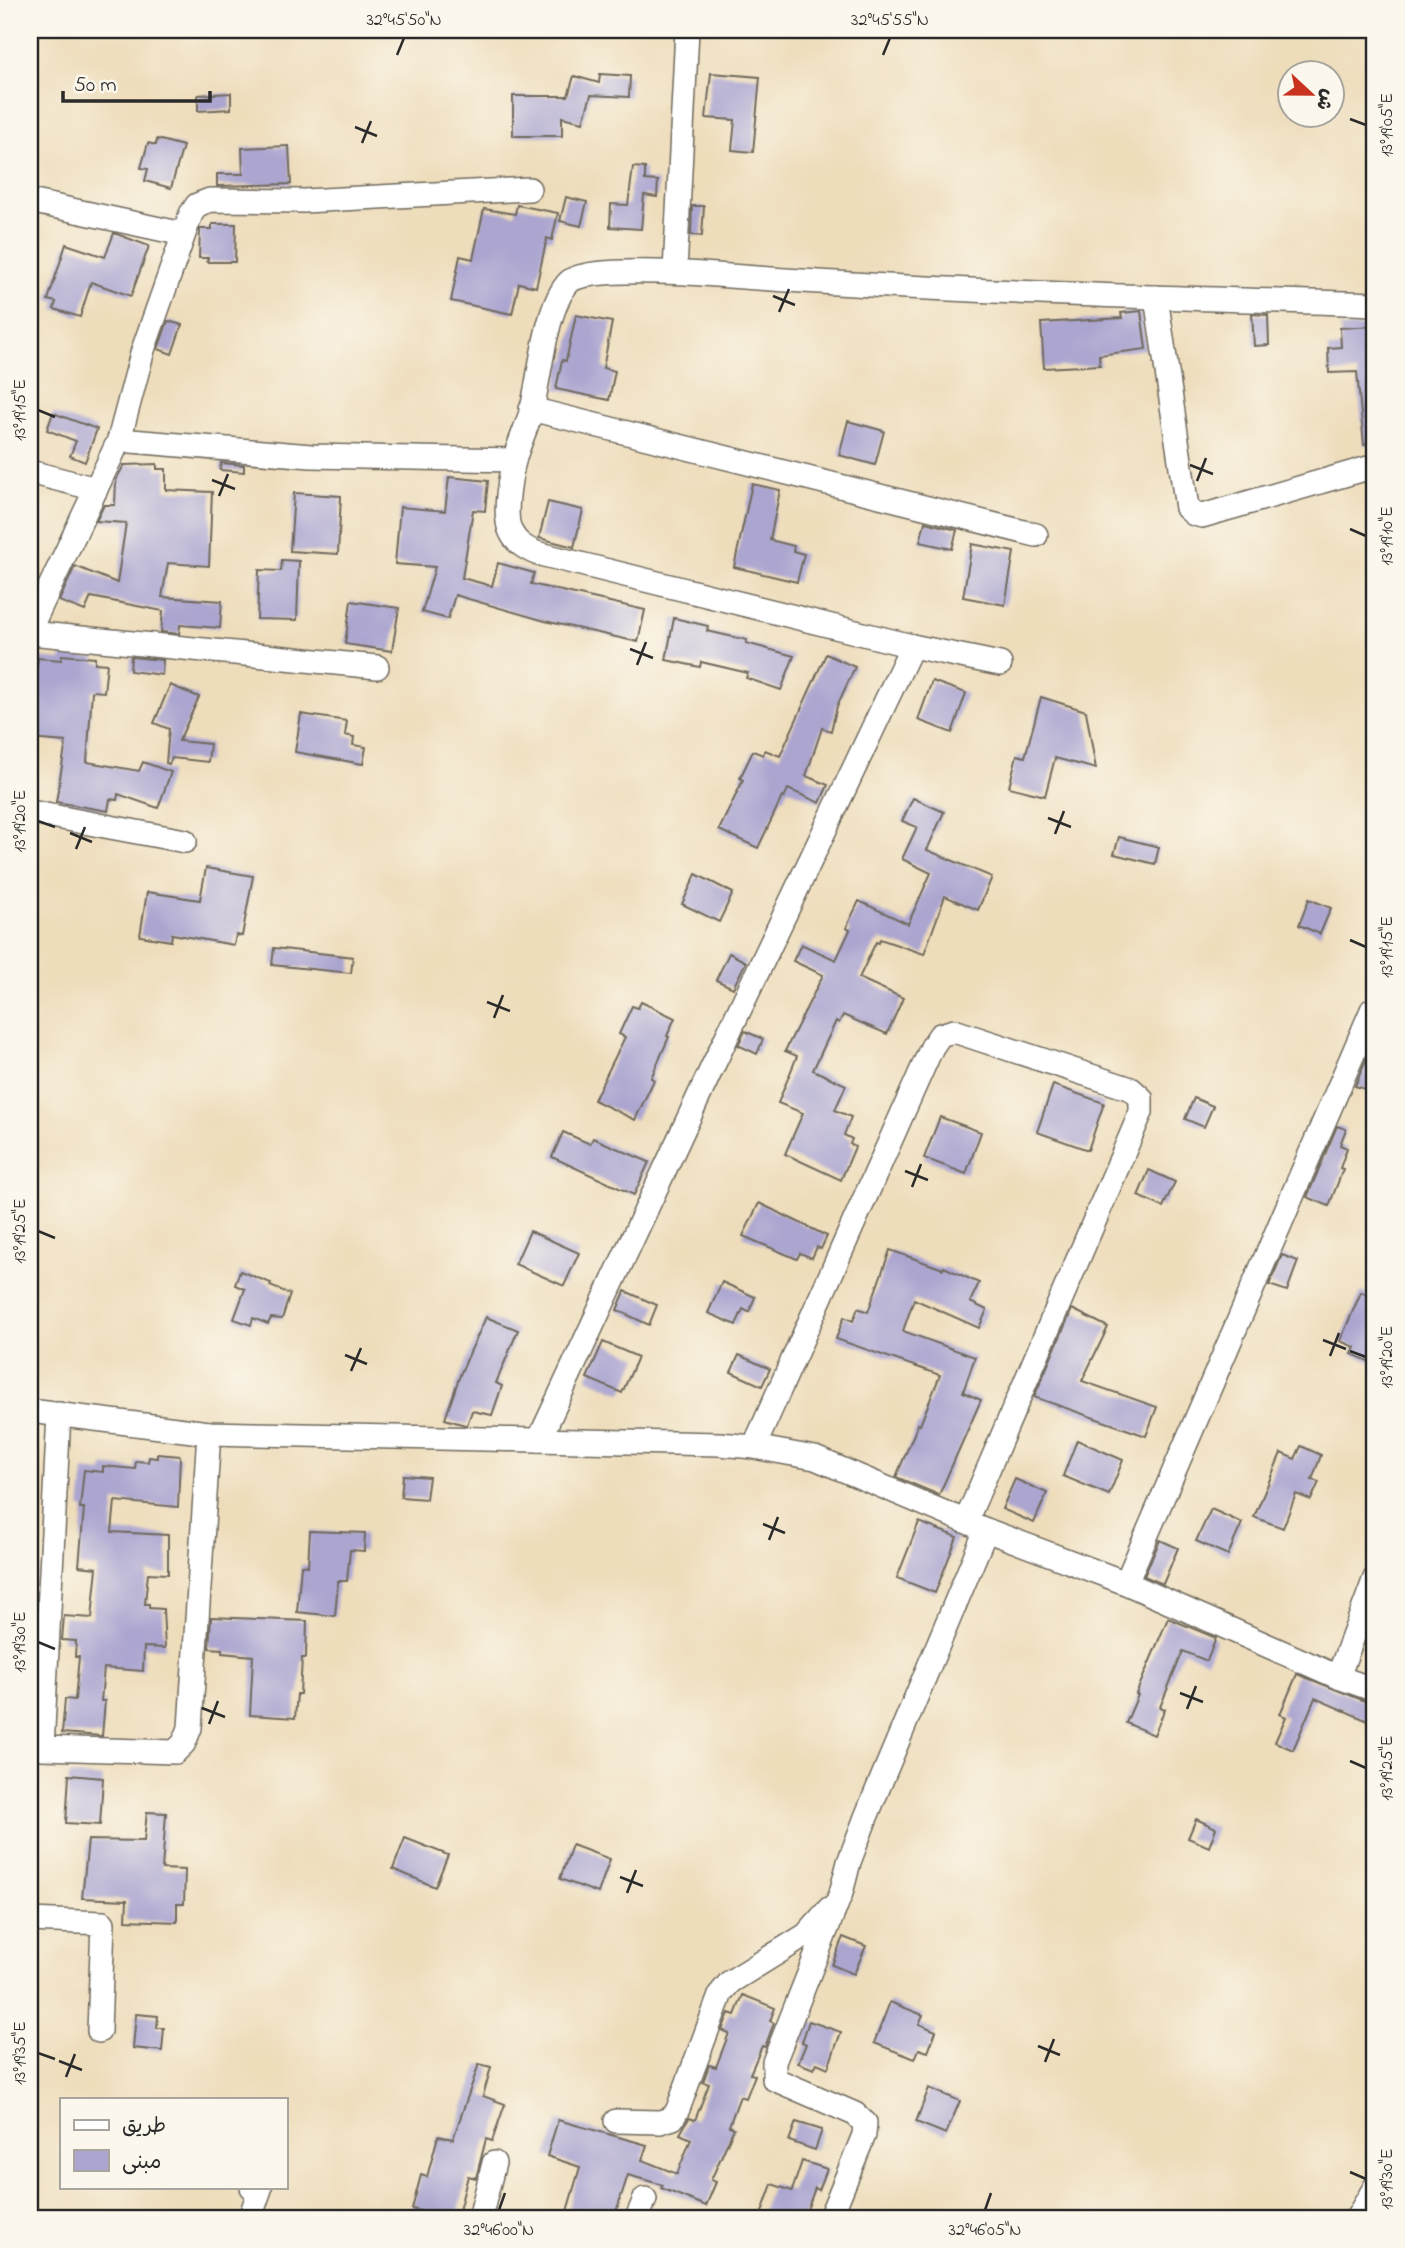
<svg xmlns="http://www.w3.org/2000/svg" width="1405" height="2248" viewBox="0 0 1405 2248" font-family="'Indie Flower','Playpen Sans Arabic',sans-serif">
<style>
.building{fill:#aba5d0}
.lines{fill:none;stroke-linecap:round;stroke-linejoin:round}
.minor-casing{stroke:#6f695d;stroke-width:26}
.minor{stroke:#fff;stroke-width:23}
.ticks{fill:none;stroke:#2b2b2b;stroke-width:2.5}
.neatline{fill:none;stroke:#2b2b2b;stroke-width:2.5}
.ticks-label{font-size:18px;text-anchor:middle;fill:#2b2b2b}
</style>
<rect width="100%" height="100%" fill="#fbf7ec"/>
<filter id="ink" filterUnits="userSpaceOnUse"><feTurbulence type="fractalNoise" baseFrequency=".0143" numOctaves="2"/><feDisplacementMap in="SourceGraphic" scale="14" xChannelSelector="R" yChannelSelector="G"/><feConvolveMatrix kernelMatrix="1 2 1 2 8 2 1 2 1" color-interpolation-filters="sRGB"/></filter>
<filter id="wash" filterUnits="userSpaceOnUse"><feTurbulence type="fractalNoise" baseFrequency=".00686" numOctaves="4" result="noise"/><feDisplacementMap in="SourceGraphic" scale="28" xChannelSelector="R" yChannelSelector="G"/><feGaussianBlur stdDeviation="1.57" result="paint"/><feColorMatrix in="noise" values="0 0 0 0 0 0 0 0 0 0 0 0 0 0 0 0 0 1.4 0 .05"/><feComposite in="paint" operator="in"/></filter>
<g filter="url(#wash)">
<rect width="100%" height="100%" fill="#edb"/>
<g id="blocks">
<!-- building -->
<g class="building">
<polygon points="711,73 760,77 753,152 732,150 735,120 706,118"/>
<polygon points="600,74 630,76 629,97 591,95 583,122 562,117 562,136 513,136 513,96 568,96 574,76 599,83"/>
<polygon points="231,93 231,109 198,111 198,95"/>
<polygon points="157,139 183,146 171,188 145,181 148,169 141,168 148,143 156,145"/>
<polygon points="289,146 291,184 217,186 217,174 243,174 242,148"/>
<polygon points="633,167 645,168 645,180 658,181 657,197 644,195 641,229 610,227 611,204 628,205"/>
<polygon points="566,197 587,202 581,226 560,221"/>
<polygon points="517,205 558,213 552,240 547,238 536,287 519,283 512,314 451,301 460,256 473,259 484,209 515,214"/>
<polygon points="692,206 704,206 702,236 691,235"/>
<polygon points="212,224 236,224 235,262 207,262 208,258 199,258 200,229 212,229"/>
<polygon points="114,233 149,246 131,296 91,282 80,317 54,309 56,302 48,300 66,244 105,257"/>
<polygon points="1141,311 1146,349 1099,355 1100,365 1044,368 1041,323 1122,318 1121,313"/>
<polygon points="1252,314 1268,315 1269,345 1254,346"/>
<polygon points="576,315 612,322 603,368 615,371 609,400 556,389 562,360 566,361"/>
<polygon points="168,321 182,325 172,354 158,349"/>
<polygon points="1375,326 1375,444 1364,445 1357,372 1329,373 1328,348 1341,347 1340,328"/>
<polygon points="53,413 97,429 85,462 70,456 76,441 47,430"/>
<polygon points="848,421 884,431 875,465 839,455"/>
<polygon points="221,463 244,465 244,472 220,470"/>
<polygon points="157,464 157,469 166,469 166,490 212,492 209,566 168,563 162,597 222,601 220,628 180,625 179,634 161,632 163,611 91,597 85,611 59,601 75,566 117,583 126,523 96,521 104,505 115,505 116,480 124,465"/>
<polygon points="449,477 488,481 485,511 473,510 462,578 492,586 498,563 534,573 531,584 645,610 638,642 545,621 455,595 448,619 422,612 435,567 395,564 400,507 445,511"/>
<polygon points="752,484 780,490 770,540 794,546 793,551 804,554 797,582 734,567"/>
<polygon points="294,493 341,496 338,554 290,551"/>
<polygon points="548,502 583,510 574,547 539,538"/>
<polygon points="925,522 957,530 952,549 920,542"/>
<polygon points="972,544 1014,552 1005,605 963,597"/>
<polygon points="282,560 299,561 297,620 257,619 259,570 281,571"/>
<polygon points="351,601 399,608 392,651 345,644"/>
<polygon points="674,618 708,626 707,631 747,640 746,643 794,656 781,690 746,678 748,673 701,662 700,667 666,660"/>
<polygon points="826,654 855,667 837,706 831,731 822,728 806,776 828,785 820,803 788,789 784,798 782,797 758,848 719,830 743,780 740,778 753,751 763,755 765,750 780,756"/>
<polygon points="62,655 95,658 95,663 107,664 104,692 92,691 87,762 139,771 143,762 171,772 158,808 118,794 117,800 110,799 108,811 56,802 66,742 30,739 30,673 36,673 38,658 61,660"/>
<polygon points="131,657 163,660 162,675 130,671"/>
<polygon points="932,681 966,693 952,733 918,720"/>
<polygon points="170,685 199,697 179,741 210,744 208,762 172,758 169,764 166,763 169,729 154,723"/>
<polygon points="1041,697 1086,711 1096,769 1055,758 1045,796 1009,787 1017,755 1025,757"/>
<polygon points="301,714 347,721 345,735 354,737 353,745 366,747 363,764 295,752"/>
<polygon points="913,798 944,812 927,850 992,877 978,910 945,896 924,954 880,939 879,943 876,942 859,978 903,998 887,1034 843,1015 839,1023 836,1021 813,1070 846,1085 835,1110 851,1117 844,1135 852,1139 850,1144 855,1147 841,1180 785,1154 803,1113 778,1103 797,1056 785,1051 823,975 793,961 801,944 836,960 850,930 846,928 859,901 908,924 931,873 902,859 917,827 902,821"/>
<polygon points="1119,837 1159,847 1155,864 1114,854"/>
<polygon points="206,868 253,876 242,936 236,935 234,945 172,934 171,941 140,936 147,892 200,900"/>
<polygon points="696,874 733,893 719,922 682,904"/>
<polygon points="1309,899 1331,908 1320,934 1299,925"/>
<polygon points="274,948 353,957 351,973 272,965"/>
<polygon points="729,953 746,962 733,988 716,980"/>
<polygon points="641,1002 675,1018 667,1036 669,1037 651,1078 654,1080 635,1120 594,1100 625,1037 619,1034 632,1006 638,1008"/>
<polygon points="745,1031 763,1039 757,1054 738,1045"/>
<polygon points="1375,1038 1375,1092 1355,1086"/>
<polygon points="1053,1085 1104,1103 1088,1150 1037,1132"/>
<polygon points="1194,1098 1213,1106 1204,1127 1185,1119"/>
<polygon points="940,1117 981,1132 966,1174 924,1158"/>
<polygon points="1337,1126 1346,1129 1340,1145 1347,1148 1340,1168 1343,1169 1329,1206 1307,1197"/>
<polygon points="563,1132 590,1144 593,1138 649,1162 634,1195 552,1157"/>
<polygon points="1149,1170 1175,1182 1163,1207 1138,1196"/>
<polygon points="759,1203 827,1236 821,1249 817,1247 812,1258 800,1253 797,1259 743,1236"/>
<polygon points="530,1231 579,1253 564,1286 515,1264"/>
<polygon points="890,1250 943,1269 944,1267 979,1283 970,1302 987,1310 979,1328 914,1299 903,1331 975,1357 963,1392 981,1400 939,1495 896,1477 918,1424 920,1425 940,1375 836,1339 844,1317 853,1321 858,1308 868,1312"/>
<polygon points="1282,1255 1298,1261 1287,1291 1269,1285"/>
<polygon points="240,1271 271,1283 270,1286 290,1294 282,1319 271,1318 268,1324 253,1318 251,1325 234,1319 245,1289 235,1285"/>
<polygon points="722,1282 755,1297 749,1312 743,1309 736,1325 708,1313"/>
<polygon points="625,1291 657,1305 649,1325 617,1310"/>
<polygon points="1361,1292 1375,1298 1375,1364 1352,1354 1355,1347 1340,1341"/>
<polygon points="1072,1309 1108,1327 1082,1381 1157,1407 1146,1436 1034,1397"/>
<polygon points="486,1317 518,1330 496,1383 502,1386 492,1415 472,1411 467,1425 465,1425 445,1419 461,1372"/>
<polygon points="603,1342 638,1357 622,1393 587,1378"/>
<polygon points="739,1355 770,1369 762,1386 731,1372"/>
<polygon points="1077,1440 1123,1460 1109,1495 1063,1476"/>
<polygon points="1301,1446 1321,1455 1312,1480 1319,1482 1311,1500 1296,1494 1283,1528 1254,1517 1281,1453 1295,1459"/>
<polygon points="157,1454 180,1456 178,1507 115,1501 112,1532 168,1535 168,1574 148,1573 145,1604 149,1604 149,1608 163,1609 165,1648 144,1647 143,1671 104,1668 101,1701 105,1701 102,1736 62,1733 65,1699 75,1700 79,1657 75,1657 76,1641 62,1640 64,1616 92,1618 97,1568 79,1566 84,1508 80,1508 84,1470 103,1472 103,1466 135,1469 136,1461 148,1462 149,1457 157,1458"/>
<polygon points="403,1475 429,1477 426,1499 401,1497"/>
<polygon points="1015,1479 1047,1493 1034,1523 1002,1509"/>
<polygon points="1211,1509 1242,1523 1228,1555 1196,1541"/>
<polygon points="919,1522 957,1537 935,1593 897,1578"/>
<polygon points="310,1531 365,1533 364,1551 350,1550 347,1581 338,1581 335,1616 297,1612 301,1565 308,1566"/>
<polygon points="1160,1540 1178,1548 1163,1584 1144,1576"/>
<polygon points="211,1617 307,1621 306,1658 302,1658 300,1694 297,1694 295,1718 250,1715 253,1656 222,1653 222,1649 209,1648"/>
<polygon points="1168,1618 1216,1638 1207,1661 1183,1651 1160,1707 1165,1709 1154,1735 1126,1723 1138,1695 1136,1694"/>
<polygon points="1297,1674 1375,1705 1375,1724 1315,1698 1293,1750 1275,1742 1286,1717 1280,1714"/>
<polygon points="69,1775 103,1778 100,1825 66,1823"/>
<polygon points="147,1812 166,1813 162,1869 185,1870 184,1904 177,1904 177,1922 126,1920 127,1900 82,1898 88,1840 144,1841"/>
<polygon points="1196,1819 1216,1828 1209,1847 1188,1838"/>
<polygon points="405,1838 448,1855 435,1887 393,1869"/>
<polygon points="572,1845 610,1859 598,1893 560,1879"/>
<polygon points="843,1937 866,1946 854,1974 832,1965"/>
<polygon points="743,1995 775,2008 770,2021 774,2023 765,2047 762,2046 750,2074 755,2075 746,2098 740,2096 729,2126 734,2128 711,2180 716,2182 706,2206 661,2188 663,2185 628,2175 614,2218 565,2218 580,2167 547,2156 558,2120 647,2145 642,2160 677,2174 691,2139 680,2134 689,2118 695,2120 709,2084 703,2082 709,2065 716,2067 729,2033 722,2030 729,2013 735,2015"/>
<polygon points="890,2002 923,2015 919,2024 936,2031 928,2052 919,2049 915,2059 874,2043"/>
<polygon points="136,2014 158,2016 157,2028 164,2028 162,2051 133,2048"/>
<polygon points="809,2021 841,2032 828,2068 817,2063 814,2069 798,2063 806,2044 802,2042"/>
<polygon points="479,2064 491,2067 483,2096 505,2104 492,2141 486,2139 476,2178 468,2176 457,2218 447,2218 412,2209 421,2175 427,2177 438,2136 453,2139"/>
<polygon points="929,2088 960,2101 946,2134 916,2122"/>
<polygon points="796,2122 822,2130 815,2150 789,2141"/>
<polygon points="802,2161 827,2169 819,2190 815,2188 804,2218 760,2218 772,2184 792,2191"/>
</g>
</g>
</g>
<g filter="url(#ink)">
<use href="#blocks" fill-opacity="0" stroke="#6f695d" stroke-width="2"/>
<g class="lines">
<!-- minor casing -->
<g class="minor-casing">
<g id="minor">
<polyline points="30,201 183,234"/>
<polyline points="675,272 687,30"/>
<polyline points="1156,297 1187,508 1194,514 1202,516 1375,466"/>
<polyline points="531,409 1036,535"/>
<polyline points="119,440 311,456 514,460"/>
<polyline points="30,472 96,489"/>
<polyline points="30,629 119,440 143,350 191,214 197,205 210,200 304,201 529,189"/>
<polyline points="30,633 377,667"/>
<path d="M1000 664 912 646 536 553C525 548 516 543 511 532 502 515 511 469 517 451 522 437 528 423 532 409 540 376 546 305 569 282 584 266 691 273 716 275 935 292 1155 297 1375 304"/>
<polyline points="30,812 185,841"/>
<polyline points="30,1411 209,1433 719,1444 754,1447 815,1458 986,1530 1126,1583 1338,1677 1375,1690"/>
<polyline points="59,1414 42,1748 175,1752 184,1743 190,1728 209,1433"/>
<polyline points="539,1440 711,1070 912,646"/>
<polyline points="754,1447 932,1047 940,1035 954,1031 1131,1089 1141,1098 1141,1112 966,1521"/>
<polyline points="1126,1583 1372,1010"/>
<polyline points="1338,1677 1375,1578"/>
<polyline points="30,1920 103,1923 99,2031"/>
<polyline points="616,2121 660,2122 673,2118 678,2109 721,1993 730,1982 806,1935 829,1909"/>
<polyline points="250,2218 260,2189 252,2187"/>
<polyline points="480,2218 494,2163"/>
<polyline points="637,2218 645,2199"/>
<polyline points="830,2218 864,2135 865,2123 855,2114 774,2079 774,2062 841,1893 849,1862 866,1817 986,1530"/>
<polyline points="1357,2218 1375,2187"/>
</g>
</g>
<!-- minor -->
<use href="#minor" class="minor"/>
</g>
</g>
<!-- ticks -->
<path class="ticks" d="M397 55 404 38M883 55 890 38M1350 119 1366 125M355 127 377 136M362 143 371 121M773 296 795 305M779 312 789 289M38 410 55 417M1190 465 1213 474M212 480 235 489M1197 481 1206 458M219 496 228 474M1350 529 1366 536M630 649 653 658M637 665 646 642M1048 818 1071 827M38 821 55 827M70 833 92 842M1055 834 1064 811M76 849 85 827M1350 940 1366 947M487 1002 510 1011M494 1018 503 995M905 1171 928 1180M912 1187 921 1164M38 1231 55 1238M1323 1340 1346 1349M1350 1351 1366 1357M345 1355 367 1364M1330 1356 1339 1333M351 1371 361 1348M763 1524 785 1533M769 1540 778 1517M38 1642 55 1649M1180 1693 1203 1702M202 1708 225 1717M1187 1709 1196 1686M209 1724 218 1701M1350 1761 1366 1768M620 1877 643 1886M627 1893 636 1870M1038 2046 1060 2055M38 2053 55 2059M59 2061 82 2070M1045 2062 1054 2039M66 2077 75 2054M1350 2172 1366 2179M499 2210 505 2193M985 2210 991 2193"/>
<!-- margin -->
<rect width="1405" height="2248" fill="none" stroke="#fbf7ec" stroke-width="77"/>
<!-- legend -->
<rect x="60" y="2098" width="228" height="91" fill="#fbf7ec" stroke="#a8a59f" stroke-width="2"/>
<rect x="74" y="2120" width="35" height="10" fill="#ffffff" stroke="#a8a59f" stroke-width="2"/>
<text x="122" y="2132" font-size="21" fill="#2b2b2b">طريق</text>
<rect x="74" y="2150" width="35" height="21" fill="#aba5d0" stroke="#a8a59f" stroke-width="2"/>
<text x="122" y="2168" font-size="21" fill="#2b2b2b">مبنى</text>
<!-- north arrow -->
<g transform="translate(1311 94) rotate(112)"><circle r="33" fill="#fbf7ec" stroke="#a8a59f" stroke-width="2"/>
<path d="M0-5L12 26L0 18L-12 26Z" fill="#c8321e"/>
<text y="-10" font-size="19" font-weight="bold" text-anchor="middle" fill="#2b2b2b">ش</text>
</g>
<!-- scale -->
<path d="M63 91v10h147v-10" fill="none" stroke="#2b2b2b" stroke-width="3.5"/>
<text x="74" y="91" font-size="21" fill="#2b2b2b" stroke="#fbf7ec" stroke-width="5" paint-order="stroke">50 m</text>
<rect x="38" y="38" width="1328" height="2172" class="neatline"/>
<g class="ticks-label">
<text x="404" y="25">32°45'50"N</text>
<text x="890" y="25">32°45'55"N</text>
<text transform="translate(1386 125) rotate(-90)" y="6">13°19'05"E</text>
<text transform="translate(19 410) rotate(-90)" y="6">13°19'15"E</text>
<text transform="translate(1386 536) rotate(-90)" y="6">13°19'10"E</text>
<text transform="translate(19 821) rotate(-90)" y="6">13°19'20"E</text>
<text transform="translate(1386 947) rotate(-90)" y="6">13°19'15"E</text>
<text transform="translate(19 1231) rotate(-90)" y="6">13°19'25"E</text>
<text transform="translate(1386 1357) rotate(-90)" y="6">13°19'20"E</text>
<text transform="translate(19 1642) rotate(-90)" y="6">13°19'30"E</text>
<text transform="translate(1386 1768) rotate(-90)" y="6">13°19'25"E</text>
<text transform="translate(19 2053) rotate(-90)" y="6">13°19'35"E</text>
<text transform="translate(1386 2179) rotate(-90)" y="6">13°19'30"E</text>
<text x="499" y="2235">32°46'00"N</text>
<text x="985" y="2235">32°46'05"N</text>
</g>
</svg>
